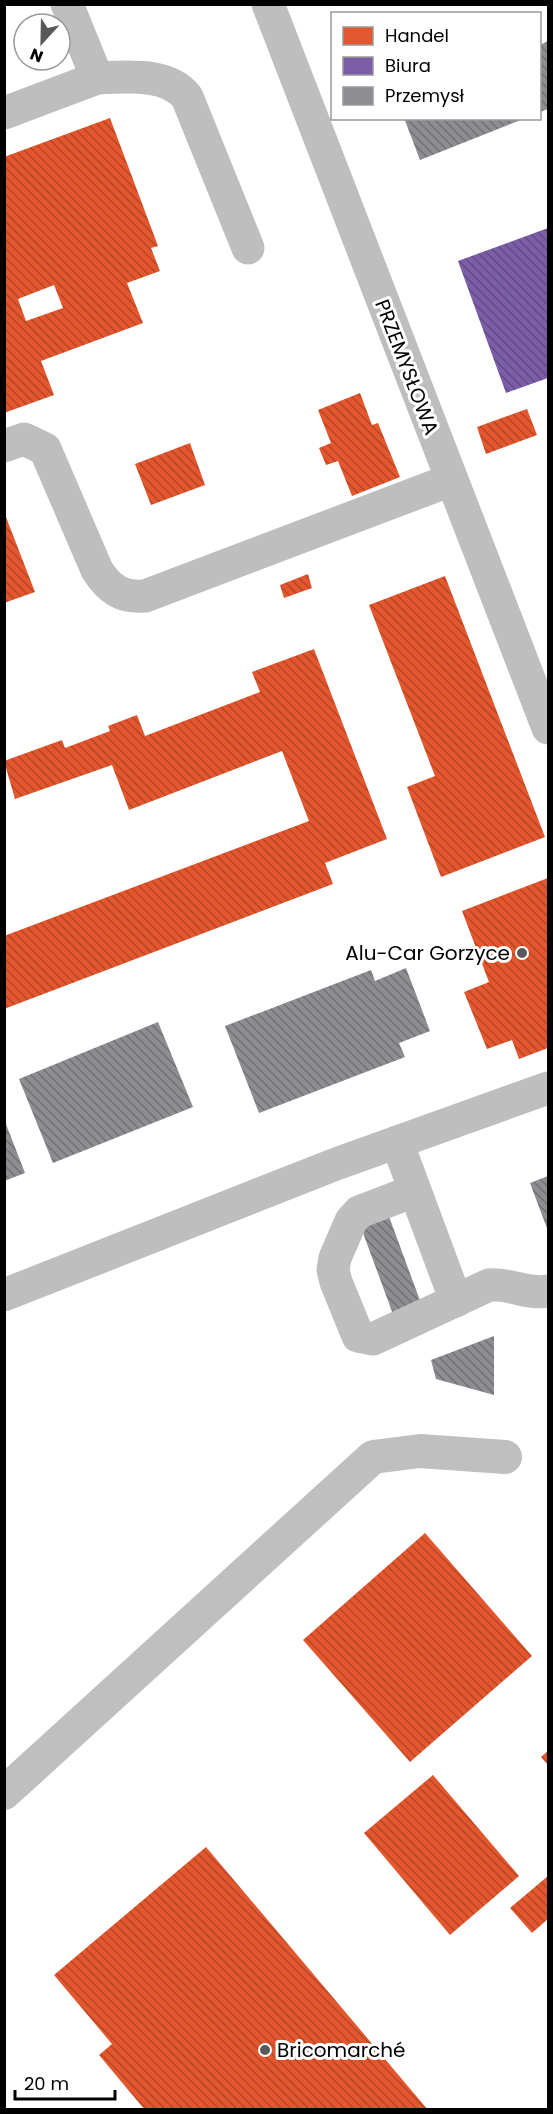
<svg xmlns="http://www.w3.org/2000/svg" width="553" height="2114" viewBox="0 0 553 2114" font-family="Poppins,sans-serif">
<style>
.shops{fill:url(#shops-back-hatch);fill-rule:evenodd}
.offices{fill:url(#offices-back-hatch)}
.industry{fill:url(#industry-back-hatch)}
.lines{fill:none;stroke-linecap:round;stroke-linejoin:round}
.canal{stroke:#bfbfbf;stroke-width:34}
.minor{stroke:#bebebe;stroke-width:33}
.poi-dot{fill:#595959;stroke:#fff;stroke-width:2}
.labels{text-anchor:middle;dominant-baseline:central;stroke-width:6;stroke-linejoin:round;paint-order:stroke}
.street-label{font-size:20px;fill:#000;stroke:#fff}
.poi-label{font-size:20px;fill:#000;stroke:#fff;text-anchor:end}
</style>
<defs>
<pattern id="shops-back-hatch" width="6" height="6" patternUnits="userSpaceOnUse" patternTransform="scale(1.5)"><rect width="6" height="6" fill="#e4572e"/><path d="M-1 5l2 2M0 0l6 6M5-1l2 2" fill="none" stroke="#b64625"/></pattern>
<pattern id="offices-back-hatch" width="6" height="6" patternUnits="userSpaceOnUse" patternTransform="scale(1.5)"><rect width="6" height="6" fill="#7b5ea7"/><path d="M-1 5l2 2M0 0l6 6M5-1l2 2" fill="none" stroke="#624b86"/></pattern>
<pattern id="industry-back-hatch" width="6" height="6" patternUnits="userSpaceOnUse" patternTransform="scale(1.5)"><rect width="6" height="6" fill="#8d8d92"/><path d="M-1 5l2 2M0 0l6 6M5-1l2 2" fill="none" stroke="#717175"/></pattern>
</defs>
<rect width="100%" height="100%" fill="#fff"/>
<!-- shops -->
<g class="shops">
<path d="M110 118 158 246 151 248 160 271 127 283 143 323 41 361 54 395 4 413V157ZM54 285 63 308 26 321 18 299Z"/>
<polygon points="360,393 372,425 378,423 400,477 352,496 338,461 326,465 319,448 331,443 318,410"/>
<polygon points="527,409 537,435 486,454 477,427"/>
<polygon points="190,443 205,485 151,505 135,464"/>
<polygon points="4,512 35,592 4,603"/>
<polygon points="308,574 312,588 284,598 280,585"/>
<polygon points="445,576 545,837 441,877 407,787 435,776 369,605"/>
<polygon points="314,649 387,839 325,863 333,884 4,1009 4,936 309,821 282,751 129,810 112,765 15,799 4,761 62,740 65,748 110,731 108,726 137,715 145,736 260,692 252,672"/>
<polygon points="548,878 548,1048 519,1059 512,1040 487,1049 464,992 489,982 462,911"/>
<polygon points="425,1533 532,1656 410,1762 303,1640"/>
<polygon points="548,1751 548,1765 541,1757"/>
<polygon points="433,1775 519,1876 450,1935 364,1833"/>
<polygon points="206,1847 428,2110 145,2110 99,2055 112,2044 54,1975"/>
<polygon points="548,1876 548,1919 532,1933 510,1908"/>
</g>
<!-- offices -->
<polygon class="offices" points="548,228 548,378 506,393 458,261"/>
<!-- industry -->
<g class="industry">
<polygon points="548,41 548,109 540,112 540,45"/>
<polygon points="404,118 523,118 523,119 420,160"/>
<polygon points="406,968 430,1031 399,1043 405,1057 259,1113 225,1026 371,970 375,981"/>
<polygon points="158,1022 193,1107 53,1163 19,1079"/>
<polygon points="4,1119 25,1173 4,1181"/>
<polygon points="548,1176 548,1231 530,1183"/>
<polygon points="387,1211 422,1306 394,1317 359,1222"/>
<polygon points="494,1336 494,1395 436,1379 431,1360"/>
</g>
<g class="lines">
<!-- canal -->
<polyline class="canal" points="4,1793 373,1457 420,1451 505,1457"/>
<!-- minor -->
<g class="minor">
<polyline points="268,4 548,728"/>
<path d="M97 78C126 77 167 72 187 97L248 248"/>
<polyline points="4,113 97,78 67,4"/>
<path d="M4 446 24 439 45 449 97 570C109 589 122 598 145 596L451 480"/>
<polyline points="397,1142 456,1301"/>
<path d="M414 1191 359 1212 351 1221 335 1258 333 1270 336 1282 358 1336 373 1339 489 1285C510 1283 528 1295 548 1291"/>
<polyline points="4,1295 336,1164 548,1088"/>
</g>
</g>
<!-- markers -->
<g class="poi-dot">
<circle cx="522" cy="953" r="6"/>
<circle cx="265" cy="2050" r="6"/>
</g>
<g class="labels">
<!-- street labels -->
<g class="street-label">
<text transform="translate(407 367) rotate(69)">PRZEMYSŁOWA</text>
</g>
<!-- poi labels -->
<g class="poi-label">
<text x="510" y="953">Alu-Car Gorzyce</text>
<text x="277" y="2050" text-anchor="start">Bricomarché</text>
</g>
</g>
<!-- border -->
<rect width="553" height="2114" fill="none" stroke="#000000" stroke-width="12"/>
<!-- legend -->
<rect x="331" y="12" width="210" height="108" fill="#ffffff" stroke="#999999" stroke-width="1.5"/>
<rect x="343" y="27" width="30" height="18" fill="#e4572e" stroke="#999999" stroke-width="1.5"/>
<text x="385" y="42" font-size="18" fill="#000000">Handel</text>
<rect x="343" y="57" width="30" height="18" fill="#7b5ea7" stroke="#999999" stroke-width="1.5"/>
<text x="385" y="72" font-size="18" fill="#000000">Biura</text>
<rect x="343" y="87" width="30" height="18" fill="#8d8d92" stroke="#999999" stroke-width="1.5"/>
<text x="385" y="102" font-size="18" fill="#000000">Przemysł</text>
<!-- north arrow -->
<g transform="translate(42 42) rotate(202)"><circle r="28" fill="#ffffff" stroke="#999999" stroke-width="1.5"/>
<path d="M0-4.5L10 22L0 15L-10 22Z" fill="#595959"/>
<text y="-9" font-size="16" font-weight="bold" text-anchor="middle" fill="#000000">N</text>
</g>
<!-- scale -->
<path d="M15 2090v9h100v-9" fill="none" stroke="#000000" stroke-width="3"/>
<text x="24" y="2090" font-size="18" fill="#000000" stroke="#ffffff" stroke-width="4.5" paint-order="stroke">20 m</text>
</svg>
